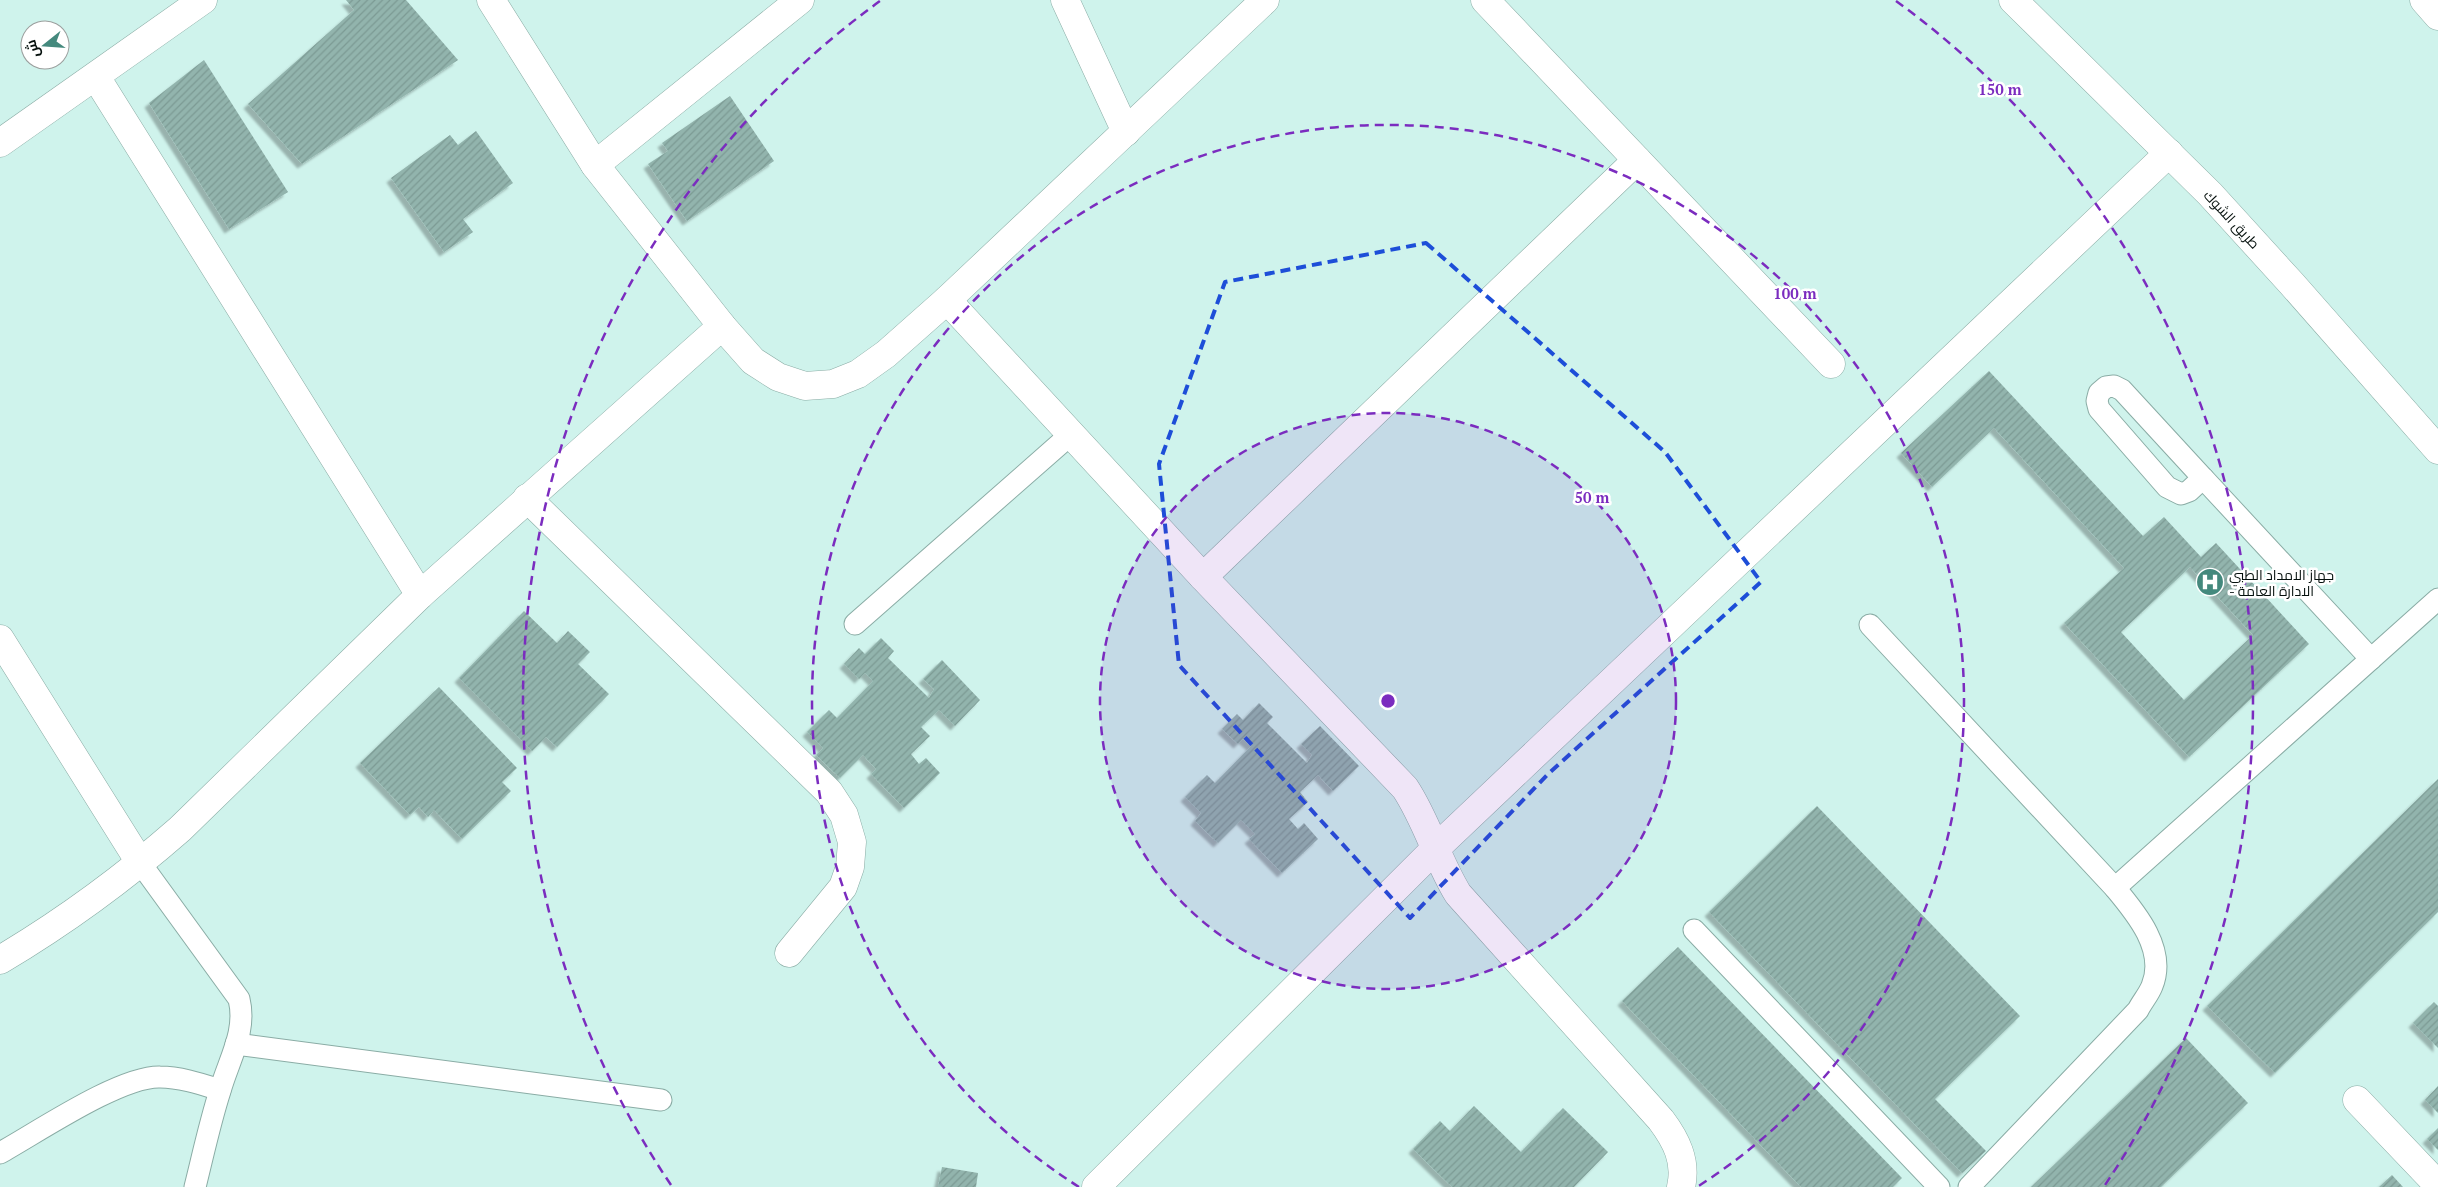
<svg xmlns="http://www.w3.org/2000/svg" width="2438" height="1187" viewBox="0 0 2438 1187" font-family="'PT Serif',Cairo,serif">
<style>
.building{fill:url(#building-hatch);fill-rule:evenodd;filter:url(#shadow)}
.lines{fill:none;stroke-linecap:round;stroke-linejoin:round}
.service-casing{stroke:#8aaca5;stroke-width:23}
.minor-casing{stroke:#8aaca5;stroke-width:29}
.primary-casing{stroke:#8aaca5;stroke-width:29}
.service{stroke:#fff;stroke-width:21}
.minor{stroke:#fff;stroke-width:28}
.primary{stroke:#fff;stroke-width:28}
.marked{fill:none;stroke:#1d4ed8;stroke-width:4;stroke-dasharray:10 6;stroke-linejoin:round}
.ring{fill:none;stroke:#7b2cbf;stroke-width:2.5;stroke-dasharray:9 6}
.labels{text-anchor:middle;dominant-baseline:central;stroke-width:5;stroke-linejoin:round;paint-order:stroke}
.street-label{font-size:14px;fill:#040f0c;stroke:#fff}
.poi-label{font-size:14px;fill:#040f0c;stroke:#fff;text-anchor:start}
.centre{fill:#7b2cbf;stroke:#fff;stroke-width:2.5}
.ring-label{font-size:15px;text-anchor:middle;font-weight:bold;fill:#7b2cbf;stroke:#fff;stroke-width:5;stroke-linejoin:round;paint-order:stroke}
</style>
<defs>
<pattern id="building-hatch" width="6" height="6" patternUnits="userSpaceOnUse" patternTransform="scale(1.25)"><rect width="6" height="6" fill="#92b4ad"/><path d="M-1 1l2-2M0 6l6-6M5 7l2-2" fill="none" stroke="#7c9a94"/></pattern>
<filter id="shadow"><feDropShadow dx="-4.5" dy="4.5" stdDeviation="1" flood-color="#0004"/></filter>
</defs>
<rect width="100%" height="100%" fill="#cff3ec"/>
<!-- building -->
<g class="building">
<polygon points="346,0 406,0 458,60 302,164 248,104 354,10"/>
<polygon points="204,60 288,192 229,229 149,103"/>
<polygon points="730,96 774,161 687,221 648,164 668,151 662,143"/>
<polygon points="476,131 513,183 463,219 473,232 444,252 391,178 450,135 458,145"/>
<path d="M1989 371 2143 536 2164 517 2201 557 2216 543 2309 644 2189 757 2064 623 2124 568 1994 428 1932 487 1901 453ZM2190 567 2253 635 2184 700 2121 632Z"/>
<polygon points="524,611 557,643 568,631 590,652 578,664 609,694 557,747 546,737 532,751 459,678"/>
<polygon points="881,638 894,651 888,658 929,698 934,689 923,679 942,660 980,700 955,726 939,710 921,727 930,736 911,754 919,764 926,758 940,773 904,808 871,774 876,769 863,755 840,778 816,755 823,748 807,732 829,710 837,718 873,681 865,673 859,679 844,664 859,648 865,654"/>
<polygon points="439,687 517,768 502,782 511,791 462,839 434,810 428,817 419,807 410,815 360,763"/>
<polygon points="1259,703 1273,717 1267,723 1307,763 1312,755 1301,744 1320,726 1359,766 1333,791 1318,775 1300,792 1308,802 1289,819 1298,829 1304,823 1318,839 1282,873 1249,839 1255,834 1241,820 1218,843 1195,821 1201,813 1185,797 1207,775 1215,783 1251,746 1243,739 1238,744 1222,729 1237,714 1243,720"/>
<polygon points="2438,779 2438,912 2275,1073 2207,1006"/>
<polygon points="1817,806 2020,1016 1935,1099 1986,1151 1962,1173 1709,912"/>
<polygon points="1678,947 1902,1178 1893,1187 1801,1187 1622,1001"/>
<polygon points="2434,1002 2438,1006 2438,1048 2413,1023"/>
<polygon points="2186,1038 2248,1103 2161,1187 2031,1187"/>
<polygon points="2438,1086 2438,1113 2425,1100"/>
<polygon points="1474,1106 1521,1152 1563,1108 1608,1152 1574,1187 1452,1187 1413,1149 1440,1121 1450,1131"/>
<polygon points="2438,1128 2438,1150 2427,1139"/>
<polygon points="942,1167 978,1173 976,1187 938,1187"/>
<polygon points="2392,1175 2403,1187 2379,1187"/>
</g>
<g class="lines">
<!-- service casing -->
<g class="service-casing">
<g id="service">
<polygon points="2114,386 2122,390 2203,478 2189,491 2181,494 2167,487 2099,409 2097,401 2099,393 2106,387"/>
<polyline points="2203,478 2371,659"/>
<polyline points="855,624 1070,435"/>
<path d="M1870 625 2115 888C2136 913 2167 950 2152 986 2149 994 2142 1002 2138 1010L1969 1187"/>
<path d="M141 864 239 999C247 1032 229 1059 220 1091 210 1122 203 1155 195 1187"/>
<polyline points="2115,888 2438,599"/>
<polyline points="1694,930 1939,1187"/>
<polyline points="236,1044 661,1100"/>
<path d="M0 1153C38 1132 120 1076 160 1077 180 1077 201 1084 220 1090"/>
</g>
</g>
<!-- minor casing -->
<g class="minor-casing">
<g id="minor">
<polyline points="1065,0 1126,132"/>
<polyline points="1485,0 1831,364"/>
<polyline points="96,77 420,595"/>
<polyline points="595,165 800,0"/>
<path d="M947 300 1203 577 1405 788C1427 821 1437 860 1458 894L1661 1120C1676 1140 1687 1161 1681 1187"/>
<polyline points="527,498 829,792 844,815 852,842 850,867 843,887 789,953"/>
<polyline points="1203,577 1637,160"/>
<polyline points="0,639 141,864"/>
<path d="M0 960C64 922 124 878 180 829L420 595 722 326"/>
<polyline points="2357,1100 2438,1185"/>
<polyline points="1096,1187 1435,849 2169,153"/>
</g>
</g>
<!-- primary casing -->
<g class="primary-casing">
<g id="primary">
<polyline points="491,0 595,165 722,326 753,361 778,377 805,386 833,384 858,374 886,354 947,300 1265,0"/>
<polyline points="2013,0 2210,194 2292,284 2438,450"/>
<polyline points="2424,0 2438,16"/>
<polyline points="0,143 203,0"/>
</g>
</g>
<!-- service -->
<use href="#service" class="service"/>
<!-- minor -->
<use href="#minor" class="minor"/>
<!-- primary -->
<use href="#primary" class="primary"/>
</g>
<!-- marked area -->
<path class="marked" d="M1426 243 1665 452 1761 582 1548 774 1410 918 1179 665 1159 464 1225 282Z"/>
<!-- distance rings -->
<circle cx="1388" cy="701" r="288" fill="#7b2cbf" fill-opacity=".12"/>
<g class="ring">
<circle cx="1388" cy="701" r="288"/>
<path d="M1079 1187A576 576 0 1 1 1697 1187"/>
<path d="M671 1185A865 865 0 0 1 880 1M1896 1A865 865 0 0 1 2105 1185"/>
</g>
<!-- icons -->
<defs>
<g id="hospital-disc" transform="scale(1.4375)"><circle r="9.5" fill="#44897d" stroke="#fff"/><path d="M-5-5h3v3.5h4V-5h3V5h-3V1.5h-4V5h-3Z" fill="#fff"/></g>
</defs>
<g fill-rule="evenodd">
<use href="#hospital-disc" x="2210" y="582"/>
</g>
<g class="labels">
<!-- street labels -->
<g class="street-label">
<text transform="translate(2232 219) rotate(47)">طريق الشوك</text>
</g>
<!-- poi labels -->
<g class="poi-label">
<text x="2229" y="574">جهاز الامداد الطبي<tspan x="2229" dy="16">- الادارة العامة</tspan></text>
</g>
</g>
<circle cx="1388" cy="701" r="8" class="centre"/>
<g class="ring-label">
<text x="2000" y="95">150 m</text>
<text x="1795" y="299">100 m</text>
<text x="1592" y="503">50 m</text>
</g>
<!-- north arrow -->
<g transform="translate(45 45) rotate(253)"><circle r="24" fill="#ffffff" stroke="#9b9f9e"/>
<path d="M0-4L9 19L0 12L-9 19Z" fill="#44897d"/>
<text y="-8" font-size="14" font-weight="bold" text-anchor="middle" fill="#040f0c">ش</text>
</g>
</svg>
